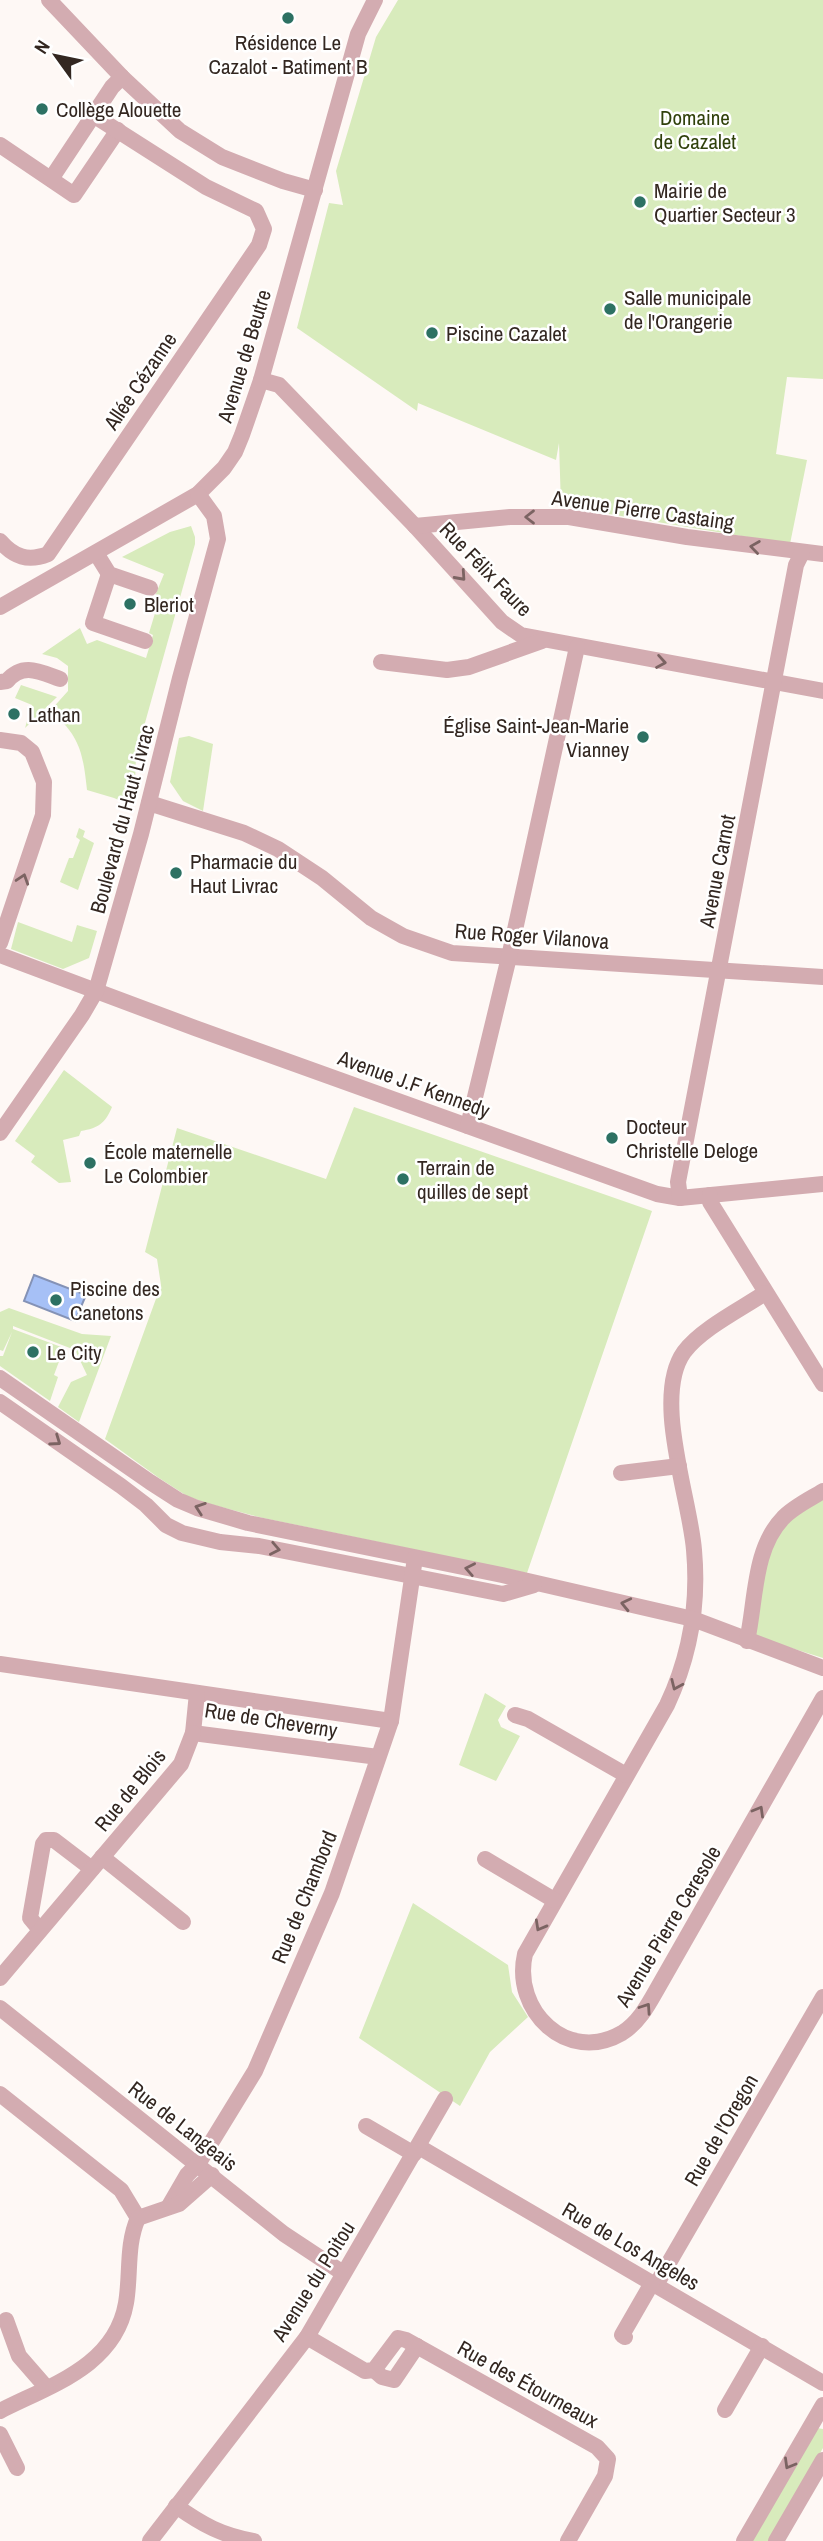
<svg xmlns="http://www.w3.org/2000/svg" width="823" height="2541" viewBox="0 0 823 2541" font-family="'Archivo Narrow',sans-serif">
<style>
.green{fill:#d8ebbc}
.water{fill:#a6c0f6;stroke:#8492b6;stroke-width:2}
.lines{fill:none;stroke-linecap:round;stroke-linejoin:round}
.minor{stroke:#d3acb1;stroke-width:16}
.oneway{stroke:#7b6362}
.poi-dot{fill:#2d7163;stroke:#fff;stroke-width:2.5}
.labels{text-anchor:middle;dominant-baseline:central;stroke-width:5;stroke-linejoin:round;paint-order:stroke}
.poi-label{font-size:21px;fill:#332721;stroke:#fff;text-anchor:start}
.park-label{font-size:21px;fill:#30410b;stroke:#fff}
.street-label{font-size:21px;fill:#332721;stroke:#fff}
</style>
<rect width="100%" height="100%" fill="#fef8f5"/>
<!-- green -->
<g class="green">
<polygon points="398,0 823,0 823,379 787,377 776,454 807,460 790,544 561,506 559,443 556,460 418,403 417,411 297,328 329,203 343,205 336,171 376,37"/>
<path d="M191 526 195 537V544L136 755 135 784 130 805 114 798 87 790C83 753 80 735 50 711L68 691V666L57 658 42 654 80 628 87 644 97 640 146 658 153 635 149 633 159 600 155 596 164 574 122 557 170 532Z"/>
<polygon points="21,685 57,697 25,728 32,705 15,698"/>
<polygon points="189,736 213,744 203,811 183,801 170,782 179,738"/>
<polygon points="79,828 85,831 83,837 94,843 78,890 60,882 69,858 73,858 80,840 76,837"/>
<polygon points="18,922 72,942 77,925 97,931 89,958 63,969 11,949"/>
<path d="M64 1070 112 1107C105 1124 98 1128 81 1131L79 1136 63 1140 71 1182 59 1183 31 1162 35 1156 15 1141Z"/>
<polygon points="354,1107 652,1211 527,1573 263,1518 206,1503 187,1496 159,1478 105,1439 161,1285 157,1259 145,1252 177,1128 326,1179"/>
<polygon points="9,1308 82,1334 111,1336 79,1422 58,1407 71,1382 87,1375 75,1350 13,1326 13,1329 64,1348 54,1375 58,1377 50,1401 0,1366 0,1356 3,1356 12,1332 3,1351 0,1350 0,1312"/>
<polygon points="823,1493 823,1658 750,1635 766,1558 787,1517"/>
<polygon points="485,1693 506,1706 498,1720 501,1727 520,1736 496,1781 459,1765"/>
<polygon points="413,1903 508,1965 512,1992 528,2017 490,2052 460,2106 359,2038"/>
<polygon points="817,2428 823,2429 823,2448 769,2541 748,2541"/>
</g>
<!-- water -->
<polygon class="water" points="34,1275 86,1295 75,1321 24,1301"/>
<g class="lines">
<!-- minor -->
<g class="minor">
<polyline points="49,0 122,77 180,131 222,157 283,181 315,190"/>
<polyline points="0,145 74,195 118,130"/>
<polyline points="51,179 112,87 122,77"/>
<polyline points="261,380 279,385 415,526 502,622 521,635 823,691"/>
<polyline points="415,526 510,517 569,517 687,537 823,554"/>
<path d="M0 541C14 557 28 562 48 554L259 245 264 229 256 211 206 187 93 115"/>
<polyline points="96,553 109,574 150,588"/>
<polyline points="109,574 93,623 145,641"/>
<polyline points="0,607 198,494 224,468 235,452 242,435 261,380 358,34 375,0"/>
<polyline points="381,662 447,670 469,667 542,641"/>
<path d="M0 682 7 681C23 662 40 672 60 679"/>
<polyline points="0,740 21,743 32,752 44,782 43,815 0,943"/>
<polyline points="149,803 244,833 278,849 322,878 371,918 403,936 452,953 823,977"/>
<polyline points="0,955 195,1028 657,1194 680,1198 823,1184"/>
<polyline points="468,1126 509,957 577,647"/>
<polyline points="0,1133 82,1015 96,991 141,834 180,678 218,539 214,516 198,494"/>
<polyline points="710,1195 710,1202 823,1384"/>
<polyline points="680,1198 678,1182 796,565 802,553"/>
<path d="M765 1293C741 1309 701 1329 684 1352 652 1397 690 1498 694 1550 699 1605 690 1656 667 1705L525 1954C512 2010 567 2065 622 2033 638 2023 647 2007 656 1991L823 1698"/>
<polyline points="0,1378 150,1482 178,1500 197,1508 248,1523 502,1575 693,1619 823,1668"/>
<polyline points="0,1402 121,1486 146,1505 166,1525 182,1533 220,1542 259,1546 503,1594 534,1585"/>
<polyline points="621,1473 679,1466"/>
<path d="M747 1641C756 1601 753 1549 783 1518 793 1507 810 1499 823 1491"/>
<polyline points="0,1664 391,1721"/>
<polyline points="197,1693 193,1733 378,1757"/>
<polyline points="515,1715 528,1719 626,1775"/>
<polyline points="102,1857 183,1922"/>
<polyline points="485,1859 554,1900"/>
<polyline points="40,1930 30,1918 43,1844 46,1840 54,1840 92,1869"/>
<polyline points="0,1978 181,1764 193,1733"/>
<polyline points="0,2008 284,2234 343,2273"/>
<path d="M0 2094 121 2190 138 2218C126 2245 131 2274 126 2303 115 2366 51 2385 0 2411"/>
<polyline points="366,2126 414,2154"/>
<polyline points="419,2147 823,2383"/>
<polyline points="169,2206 187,2175 198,2164 255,2071 332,1893 391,1721 415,1558"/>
<polyline points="138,2218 179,2204 212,2175"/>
<polyline points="656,2285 823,1997"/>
<polyline points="6,2320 19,2356 46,2387"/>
<polyline points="307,2337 365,2371 374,2370 398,2338 406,2340 597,2447 608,2459 605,2476 568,2541"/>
<polyline points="625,2337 622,2335 652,2283"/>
<polyline points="374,2370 382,2377 394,2380 417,2346"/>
<polyline points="725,2410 762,2346"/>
<polyline points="0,2434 17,2468"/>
<path d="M176 2506C203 2525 221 2535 254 2541"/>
<polyline points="150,2541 307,2337 445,2099"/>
<polyline points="744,2541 823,2405"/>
<polyline points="776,2541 823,2460"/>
</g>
</g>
<!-- one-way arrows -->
<defs><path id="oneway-chevron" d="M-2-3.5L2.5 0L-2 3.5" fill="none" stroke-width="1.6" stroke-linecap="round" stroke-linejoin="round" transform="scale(1.75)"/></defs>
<g class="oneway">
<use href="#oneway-chevron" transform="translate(530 517) rotate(180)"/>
<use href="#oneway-chevron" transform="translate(755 547) rotate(-172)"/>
<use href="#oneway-chevron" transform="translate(461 576) rotate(48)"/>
<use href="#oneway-chevron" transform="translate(661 662) rotate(10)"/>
<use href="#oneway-chevron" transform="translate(23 879) rotate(-72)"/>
<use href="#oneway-chevron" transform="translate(56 1441) rotate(35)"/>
<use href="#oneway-chevron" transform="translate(200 1508) rotate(-161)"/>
<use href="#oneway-chevron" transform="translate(275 1549) rotate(11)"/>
<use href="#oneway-chevron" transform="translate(470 1569) rotate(-169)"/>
<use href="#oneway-chevron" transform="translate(626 1604) rotate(-167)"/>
<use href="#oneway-chevron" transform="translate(676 1685) rotate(114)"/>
<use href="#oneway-chevron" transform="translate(759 1811) rotate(-60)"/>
<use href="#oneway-chevron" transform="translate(540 1926) rotate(119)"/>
<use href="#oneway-chevron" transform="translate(646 2008) rotate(-56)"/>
<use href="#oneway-chevron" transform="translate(789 2464) rotate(120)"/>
</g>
<!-- markers -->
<g class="poi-dot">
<circle cx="288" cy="18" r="7"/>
<circle cx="42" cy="109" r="7"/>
<circle cx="640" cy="202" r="7"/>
<circle cx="610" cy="309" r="7"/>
<circle cx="432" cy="333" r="7"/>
<circle cx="130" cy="604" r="7"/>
<circle cx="14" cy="714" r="7"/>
<circle cx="643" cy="737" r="7"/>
<circle cx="176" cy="873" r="7"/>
<circle cx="612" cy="1138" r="7"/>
<circle cx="90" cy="1163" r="7"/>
<circle cx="403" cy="1179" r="7"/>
<circle cx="56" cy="1300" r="7"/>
<circle cx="33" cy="1352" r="7"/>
</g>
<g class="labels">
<!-- poi labels -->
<g class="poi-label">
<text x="288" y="42" text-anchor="middle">Résidence Le<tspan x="288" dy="24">Cazalot - Batiment B</tspan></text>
<text x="56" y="109">Collège Alouette</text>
<text x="654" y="190">Mairie de<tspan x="654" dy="24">Quartier Secteur 3</tspan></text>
<text x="624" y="297">Salle municipale<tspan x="624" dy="24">de l'Orangerie</tspan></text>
<text x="446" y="333">Piscine Cazalet</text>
<text x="144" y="604">Bleriot</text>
<text x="28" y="714">Lathan</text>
<text x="629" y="725" text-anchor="end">Église Saint-Jean-Marie<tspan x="629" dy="24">Vianney</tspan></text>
<text x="190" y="861">Pharmacie du<tspan x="190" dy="24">Haut Livrac</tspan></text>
<text x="626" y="1126">Docteur<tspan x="626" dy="24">Christelle Deloge</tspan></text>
<text x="104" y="1151">École maternelle<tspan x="104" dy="24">Le Colombier</tspan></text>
<text x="417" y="1167">Terrain de<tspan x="417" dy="24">quilles de sept</tspan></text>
<text x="70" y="1288">Piscine des<tspan x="70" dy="24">Canetons</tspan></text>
<text x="47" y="1352">Le City</text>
</g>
<!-- park labels -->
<g class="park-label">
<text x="695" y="117">Domaine<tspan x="695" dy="24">de Cazalet</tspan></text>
</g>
<!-- street labels -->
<g class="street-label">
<text transform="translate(244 356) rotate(-73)">Avenue de Beutre</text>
<text transform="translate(140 381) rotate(-56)">Allée Cézanne</text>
<text transform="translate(643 510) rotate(8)">Avenue Pierre Castaing</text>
<text transform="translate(486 569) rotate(46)">Rue Félix Faure</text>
<text transform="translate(122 819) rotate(-75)">Boulevard du Haut Livrac</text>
<text transform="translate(717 871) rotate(-79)">Avenue Carnot</text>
<text transform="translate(532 936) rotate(4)">Rue Roger Vilanova</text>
<text transform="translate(414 1084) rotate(20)">Avenue J.F Kennedy</text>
<text transform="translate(271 1720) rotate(9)">Rue de Cheverny</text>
<text transform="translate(130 1790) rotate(-51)">Rue de Blois</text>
<text transform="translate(304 1897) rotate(-68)">Rue de Chambord</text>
<text transform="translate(668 1926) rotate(-59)">Avenue Pierre Ceresole</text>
<text transform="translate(183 2126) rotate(38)">Rue de Langeais</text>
<text transform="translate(721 2130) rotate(-60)">Rue de l'Oregon</text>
<text transform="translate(631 2246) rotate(30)">Rue de Los Angeles</text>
<text transform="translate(313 2281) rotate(-58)">Avenue du Poitou</text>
<text transform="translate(528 2384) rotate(29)">Rue des Étourneaux</text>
</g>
</g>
<!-- north arrow -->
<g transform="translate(56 56) rotate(303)" stroke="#ffffff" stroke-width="5" paint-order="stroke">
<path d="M0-5L12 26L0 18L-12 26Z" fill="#332721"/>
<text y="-10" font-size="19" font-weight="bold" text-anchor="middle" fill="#332721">N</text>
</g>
</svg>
